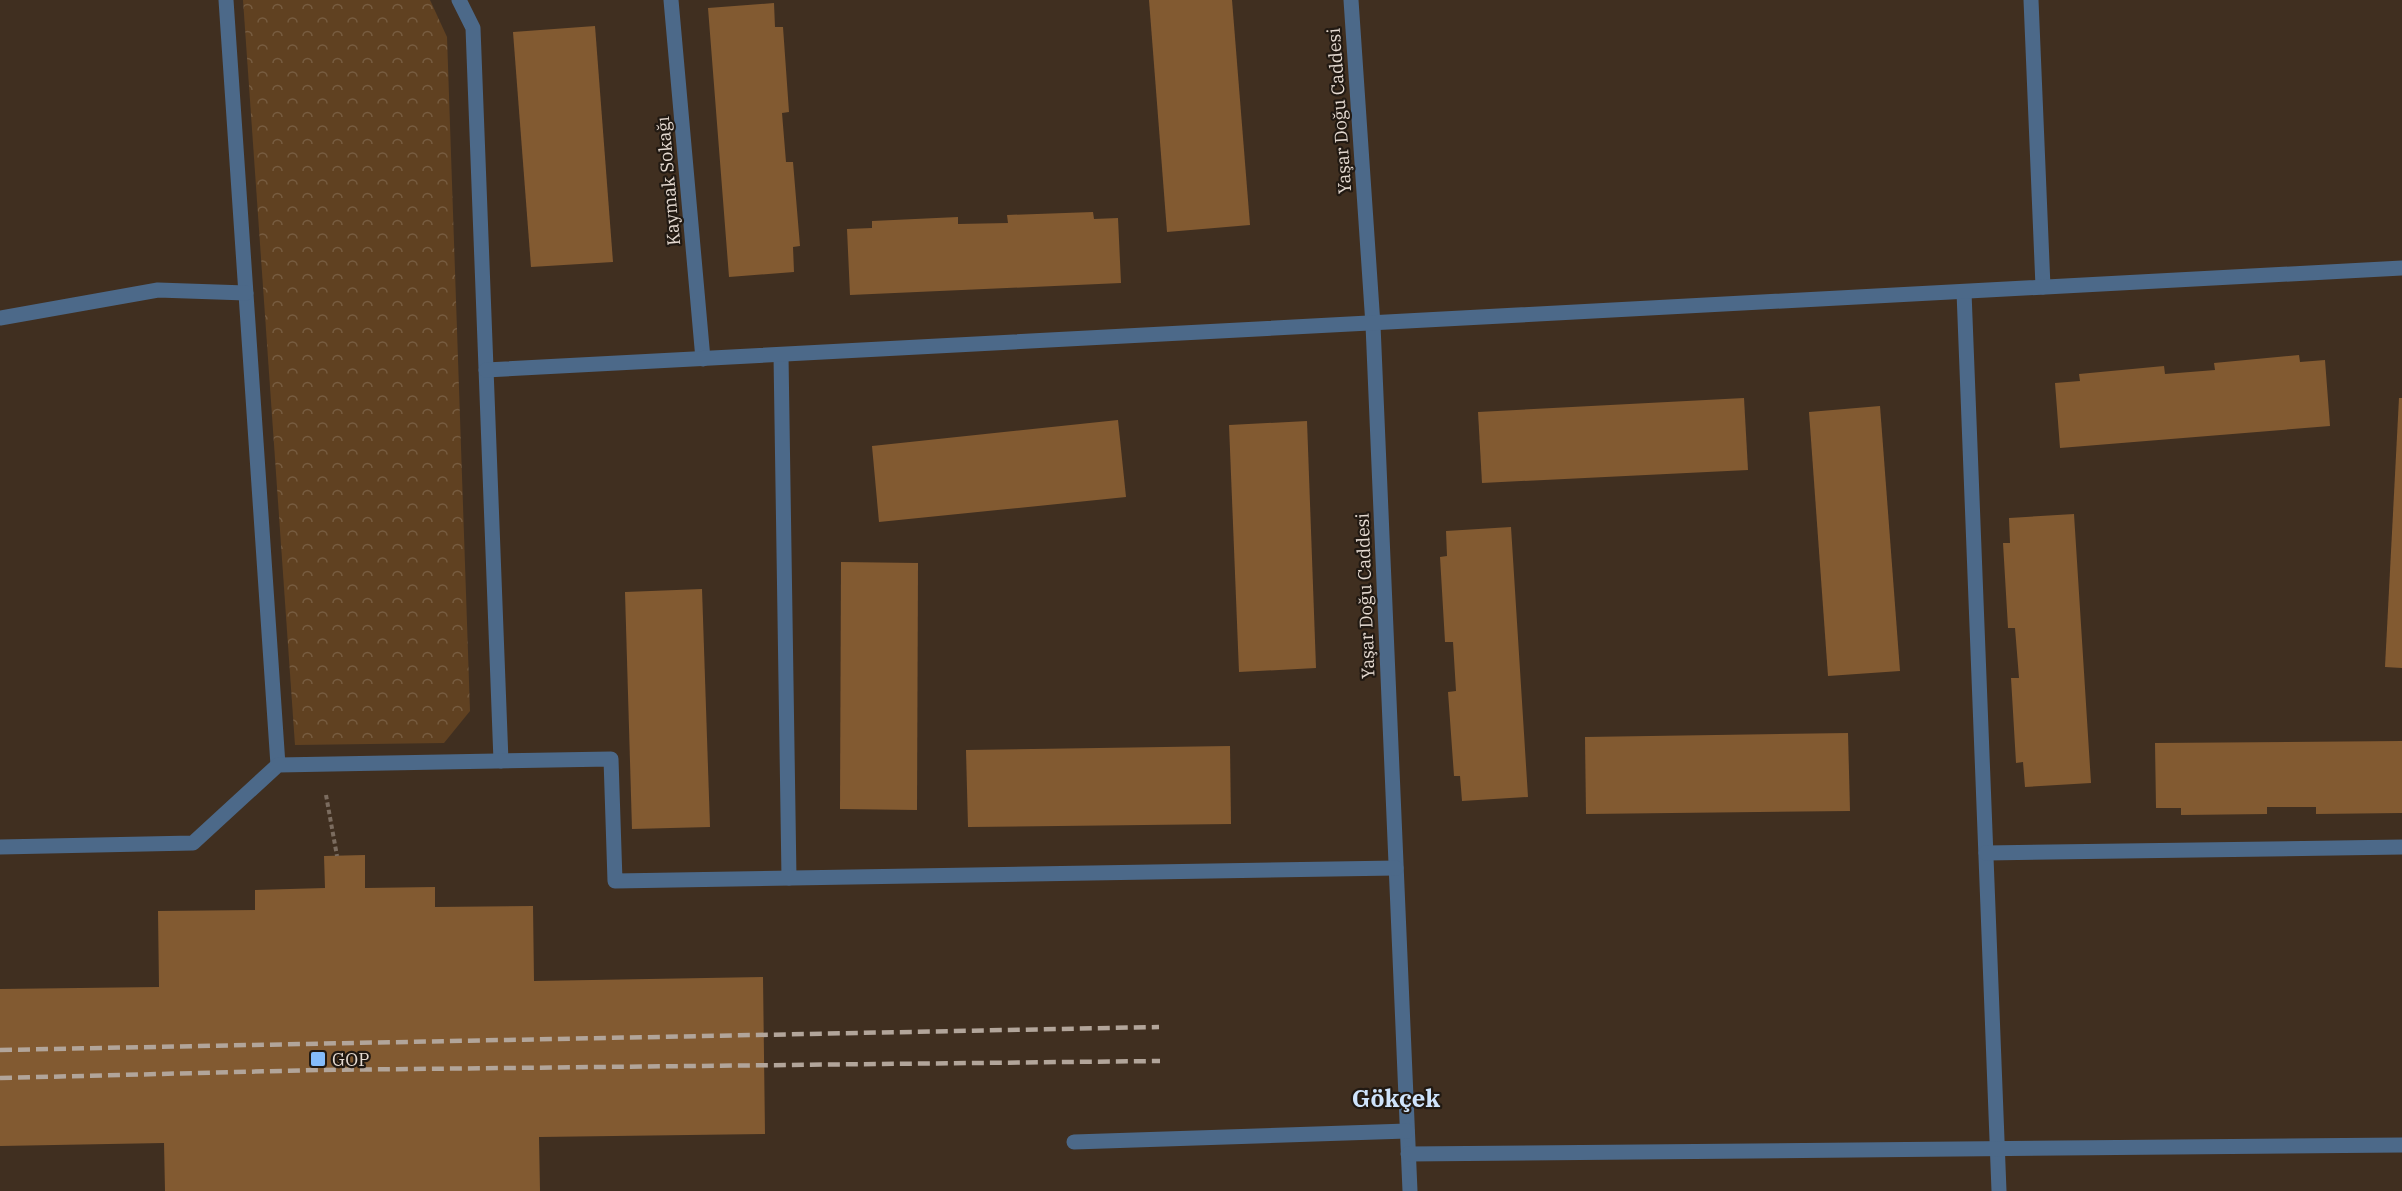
<svg xmlns="http://www.w3.org/2000/svg" width="2402" height="1191" viewBox="0 0 2402 1191" font-family="'IBM Plex Serif',serif">
<style>
.park{fill:url(#park-crowns)}
.building{fill:#825a31}
.lines{fill:none;stroke-linecap:round;stroke-linejoin:round}
.path{stroke:#7b6c5f;stroke-width:4;stroke-dasharray:4.5 3;stroke-linecap:butt}
.minor{stroke:#4c6989;stroke-width:15}
.rail{stroke:#b2a59a;stroke-width:4.5;stroke-dasharray:12 6;stroke-linecap:butt}
.poi-dot{fill:#84bcfb;stroke:#211912;stroke-width:2}
.labels{text-anchor:middle;dominant-baseline:central;stroke-width:4.5;stroke-linejoin:round;paint-order:stroke}
.street-label{font-size:18px;fill:#e5dad1;stroke:#211912}
.poi-label{font-size:18px;fill:#e5dad1;stroke:#211912;text-anchor:start}
.district-label{font-size:24px;font-weight:bold;fill:#cfe4fc;stroke:#211912}
</style>
<defs>
<pattern id="park-crowns" width="20" height="18" patternUnits="userSpaceOnUse" patternTransform="scale(1.5)"><rect width="20" height="18" fill="#604121"/><path d="M2 6a3 3 0 1 1 6 0M12 15a3 3 0 1 1 6 0" fill="none" stroke="#775c40"/></pattern>
</defs>
<rect width="100%" height="100%" fill="#402f20"/>
<!-- park -->
<polygon class="park" points="243,0 430,0 447,37 470,711 444,743 295,745"/>
<!-- building -->
<g class="building">
<polygon points="1149,0 1232,0 1250,225 1167,232"/>
<polygon points="774,3 775,27 783,27 789,112 782,113 786,162 793,162 800,246 793,247 794,272 729,277 708,8"/>
<polygon points="595,26 613,262 531,267 513,32"/>
<polygon points="1093,212 1094,219 1118,218 1121,283 850,295 847,229 872,228 872,221 958,217 958,224 1008,223 1007,215"/>
<polygon points="2299,355 2300,362 2325,360 2330,426 2060,448 2055,383 2080,381 2079,374 2164,366 2165,374 2215,370 2214,363"/>
<polygon points="1744,398 1748,470 1482,483 1478,412"/>
<polygon points="2399,398 2402,398 2402,668 2385,667"/>
<polygon points="1880,406 1900,671 1828,676 1809,412"/>
<polygon points="1118,420 1126,497 879,522 872,446"/>
<polygon points="1307,421 1316,668 1239,672 1229,425"/>
<polygon points="2074,514 2091,783 2025,787 2023,762 2016,763 2011,678 2019,678 2015,628 2008,628 2003,543 2010,543 2009,518"/>
<polygon points="1511,527 1528,797 1462,801 1460,776 1454,776 1448,692 1456,691 1453,642 1445,642 1440,557 1447,556 1446,531"/>
<polygon points="841,562 918,563 917,810 840,809"/>
<polygon points="702,589 710,827 632,829 625,592"/>
<polygon points="1848,733 1850,811 1586,814 1585,737"/>
<polygon points="2402,741 2402,813 2316,814 2316,807 2267,807 2267,814 2181,815 2181,808 2156,808 2155,743"/>
<polygon points="1230,746 1231,824 968,827 966,750"/>
<polygon points="365,855 365,888 435,887 435,907 533,906 534,981 763,977 765,1134 539,1137 540,1191 165,1191 164,1143 0,1146 0,989 159,987 158,911 255,910 255,890 325,888 324,856"/>
</g>
<g class="lines">
<!-- path -->
<polyline class="path" points="326,795 337,856"/>
<!-- minor -->
<g class="minor">
<polyline points="226,0 278,765"/>
<polyline points="459,0 473,28 501,761"/>
<polyline points="671,0 703,359"/>
<polyline points="1351,0 1373,325 1410,1191"/>
<polyline points="2031,0 2043,287"/>
<polyline points="1964,292 1999,1191"/>
<polyline points="0,318 158,290 246,293"/>
<polyline points="781,355 789,878"/>
<polyline points="486,370 2402,268"/>
<polyline points="0,847 193,843 278,765 611,759 615,881 1396,868"/>
<polyline points="1986,853 2402,847"/>
<polyline points="1074,1142 1407,1131"/>
<polyline points="1408,1154 2402,1145"/>
</g>
<!-- rail -->
<g class="rail">
<polyline points="0,1050 1159,1027"/>
<polyline points="0,1078 318,1070 1160,1061"/>
</g>
</g>
<!-- markers -->
<rect class="poi-dot" x="310" y="1051" width="16" height="16" rx="3"/>
<g class="labels">
<!-- street labels -->
<g class="street-label">
<text transform="translate(1339 111) rotate(-94)">Yaşar Doğu Caddesi</text>
<text transform="translate(668 181) rotate(-95)">Kaymak Sokağı</text>
<text transform="translate(1365 596) rotate(-92)">Yaşar Doğu Caddesi</text>
</g>
<!-- poi labels -->
<g class="poi-label">
<text x="332" y="1059">GOP</text>
</g>
<!-- district labels -->
<g class="district-label">
<text x="1396" y="1098">Gökçek</text>
</g>
</g>
</svg>
